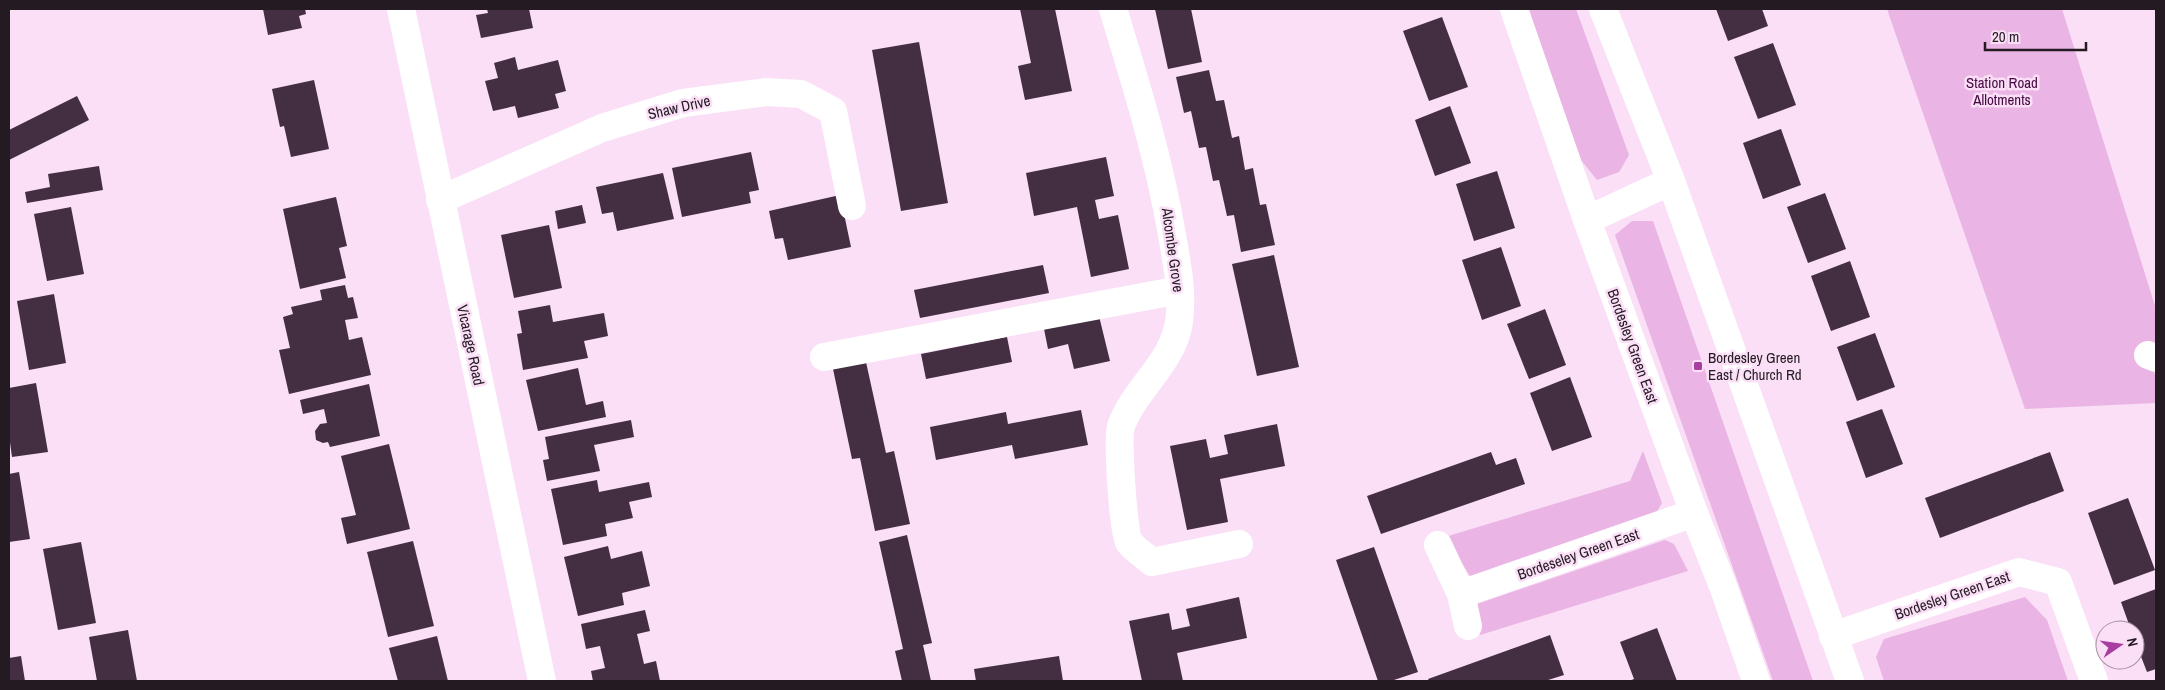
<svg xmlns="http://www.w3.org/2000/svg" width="2165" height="690" viewBox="0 0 2165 690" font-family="'Archivo Narrow',sans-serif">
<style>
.green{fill:#eab4e4}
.building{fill:#432f41}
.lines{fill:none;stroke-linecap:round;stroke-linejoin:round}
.minor{stroke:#fff;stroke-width:28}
.poi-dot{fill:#a73ea0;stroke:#fadff6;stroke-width:2}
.labels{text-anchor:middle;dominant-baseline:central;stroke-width:5;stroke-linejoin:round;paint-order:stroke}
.park-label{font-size:15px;fill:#460943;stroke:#fadff6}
.street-label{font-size:15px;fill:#231a22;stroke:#fadff6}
.poi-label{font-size:15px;fill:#231a22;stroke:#fadff6;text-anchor:start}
</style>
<rect width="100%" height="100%" fill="#fadff6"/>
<!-- green -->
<g class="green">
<polygon points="1528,9 1576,9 1629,155 1619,172 1597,180 1581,160"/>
<polygon points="1887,9 2062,9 2156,309 2156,356 2148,355 2156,377 2156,403 2025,409"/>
<polygon points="1632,221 1653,221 1813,681 1773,681 1615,235"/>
<polygon points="1643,451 1662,503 1655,515 1472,579 1445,537 1630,481"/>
<polygon points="1665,540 1674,544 1688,571 1480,635 1477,604"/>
<polygon points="2025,597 2047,620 2068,681 1884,681 1876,657 1884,639"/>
</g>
<!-- building -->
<g class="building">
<polygon points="263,9 305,9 306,14 299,16 302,28 268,35"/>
<polygon points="487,9 529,9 533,28 481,38 476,15 488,13"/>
<polygon points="1020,9 1055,9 1072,91 1025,100 1018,66 1031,63"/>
<polygon points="1155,9 1191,9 1202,62 1168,69"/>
<polygon points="1716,9 1762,9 1768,26 1728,41"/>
<polygon points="1442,17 1468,87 1429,101 1403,31"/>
<polygon points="919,42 948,203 901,211 872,50"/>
<polygon points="1773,43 1796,105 1758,119 1734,57"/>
<polygon points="515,57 518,70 558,60 566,91 555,94 559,108 518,118 515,106 493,111 485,81 498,78 494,63"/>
<polygon points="1209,70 1216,101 1224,100 1232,138 1239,136 1245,170 1253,168 1260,205 1266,204 1275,245 1241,252 1234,215 1227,216 1219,180 1213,181 1206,147 1199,148 1191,111 1184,113 1176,77"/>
<polygon points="314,80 329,149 291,157 284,126 280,127 272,89"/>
<polygon points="77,96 89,120 9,160 9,130"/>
<polygon points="1450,106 1471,163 1435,176 1415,120"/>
<polygon points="1781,129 1801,185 1763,199 1743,143"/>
<polygon points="751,152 759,190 749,192 751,203 682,217 672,168"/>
<polygon points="1106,157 1114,196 1095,200 1099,219 1118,215 1129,269 1091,277 1077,207 1034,216 1026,173"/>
<polygon points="99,166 103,190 27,203 25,192 50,187 48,174"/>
<polygon points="1497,171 1515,228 1474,241 1456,184"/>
<polygon points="663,173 674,219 617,231 613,212 602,214 596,187"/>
<polygon points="1825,193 1846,249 1808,263 1787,207"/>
<polygon points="840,195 851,247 788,260 783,238 775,239 769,211"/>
<polygon points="336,197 347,246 339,248 346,278 300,289 283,209"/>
<polygon points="582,205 586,223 558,229 555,211"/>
<polygon points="71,207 84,274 47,281 34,214"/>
<polygon points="549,225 562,288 514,298 501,235"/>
<polygon points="1501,247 1521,306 1482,320 1462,260"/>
<polygon points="1274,255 1299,367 1257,376 1232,264"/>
<polygon points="1850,261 1870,317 1831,331 1811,276"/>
<polygon points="1043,265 1049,293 920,318 914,290"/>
<polygon points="345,285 348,298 353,297 358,318 345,320 349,340 362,337 371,375 289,394 279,350 290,348 283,317 293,314 291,307 322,300 320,290"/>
<polygon points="54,294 66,363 29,370 17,301"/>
<polygon points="550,305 553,322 604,313 608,336 584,341 588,358 523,370 517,334 522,333 518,311"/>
<polygon points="1545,309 1566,365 1529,379 1507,324"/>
<polygon points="1099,316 1110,361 1074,369 1068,344 1048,349 1044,329"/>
<polygon points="1875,333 1895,387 1857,401 1837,347"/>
<polygon points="1007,337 1012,362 926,379 921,354"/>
<polygon points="866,362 886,453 894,451 910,524 875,531 860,458 852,459 833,369"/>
<polygon points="578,368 586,405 603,401 606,417 538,431 526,380"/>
<polygon points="1570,377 1592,437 1552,451 1530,393"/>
<polygon points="36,383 48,452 12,457 9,435 9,388"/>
<polygon points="369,384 380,436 330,447 328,442 323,443 316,440 315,431 320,424 327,423 324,409 303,414 300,400"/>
<polygon points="1882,409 1903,464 1866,478 1846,422"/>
<polygon points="1081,410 1088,445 1015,459 1012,445 936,460 930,427 1006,412 1008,424"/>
<polygon points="631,420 634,437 594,445 600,471 547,481 543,460 549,459 545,437"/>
<polygon points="1277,424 1285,466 1220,479 1228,522 1187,530 1170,446 1206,439 1210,458 1228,454 1224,435"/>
<polygon points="389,444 410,529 347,544 341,518 356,515 341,456"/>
<polygon points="1491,452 1496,465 1516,458 1525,484 1381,534 1367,496"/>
<polygon points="2050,452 2064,491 1940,538 1925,498"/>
<polygon points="19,472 30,539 9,542 9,474"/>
<polygon points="597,480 599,492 649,482 652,497 629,502 633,518 605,524 607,536 563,545 551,489"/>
<polygon points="2128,498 2155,570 2114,585 2088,513"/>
<polygon points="907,535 932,643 923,645 931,681 902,681 895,651 903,649 879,542"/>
<polygon points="413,541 434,626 388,637 367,552"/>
<polygon points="81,542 96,623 58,630 43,549"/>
<polygon points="608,546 611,559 642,551 650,586 622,593 624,605 578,616 564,557"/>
<polygon points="1374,547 1418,672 1391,681 1378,681 1336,560"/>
<polygon points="2156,589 2156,669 2147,672 2135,641 2135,630 2131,630 2121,602"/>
<polygon points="1239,597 1247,638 1177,653 1183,681 1142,681 1129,621 1169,613 1172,630 1190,626 1186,609"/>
<polygon points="645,610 650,631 637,634 644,664 656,661 660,681 593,681 591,671 605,668 600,646 586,649 581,624"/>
<polygon points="1657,628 1677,681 1629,681 1634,679 1620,642"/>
<polygon points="128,630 137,681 97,681 89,637"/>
<polygon points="1550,635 1564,675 1545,681 1429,681 1428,679"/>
<polygon points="437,636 448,681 398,681 389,648"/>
<polygon points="21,656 25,681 9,681 9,658"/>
<polygon points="1059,656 1063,681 976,681 974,669"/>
</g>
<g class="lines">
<!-- minor -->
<g class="minor">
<polyline points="401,9 542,681"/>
<path d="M1113 9C1136 84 1159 158 1172 235 1177 264 1183 293 1179 322 1173 363 1135 388 1121 426 1117 436 1123 532 1129 542 1134 549 1145 556 1152 562L1239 544"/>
<polyline points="1514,9 1587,220 1694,513 1723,586 1756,681"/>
<polyline points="1603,9 1671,181 1850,681"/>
<polyline points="440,200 602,128 683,103 766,92 801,94 833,111 852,206"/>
<polyline points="1587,220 1671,181"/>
<polyline points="2148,355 2156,358"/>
<polyline points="824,357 1180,290"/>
<polyline points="1438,545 1461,594 1468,626"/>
<polyline points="1461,594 1694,513"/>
<polyline points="1833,636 2019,572 2058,582 2094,681"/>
</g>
</g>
<!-- markers -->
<rect class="poi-dot" x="1693" y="361" width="10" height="10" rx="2.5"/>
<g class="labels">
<!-- park labels -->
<g class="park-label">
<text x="2002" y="82">Station Road<tspan x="2002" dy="17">Allotments</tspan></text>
</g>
<!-- street labels -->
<g class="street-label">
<text transform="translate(679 107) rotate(-13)">Shaw Drive</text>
<text transform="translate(1173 250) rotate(82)">Alcombe Grove</text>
<text transform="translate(471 345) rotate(78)">Vicarage Road</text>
<text transform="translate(1633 346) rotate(70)">Bordesley Green East</text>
<text transform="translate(1578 554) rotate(-19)">Bordeseley Green East</text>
<text transform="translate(1952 595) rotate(-19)">Bordesley Green East</text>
</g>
<!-- poi labels -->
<g class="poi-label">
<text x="1708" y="357">Bordesley Green<tspan x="1708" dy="17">East / Church Rd</tspan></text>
</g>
</g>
<!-- border -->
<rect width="2165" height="690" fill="none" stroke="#231a22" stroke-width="20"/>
<!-- north arrow -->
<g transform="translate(2120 645) rotate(77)"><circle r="24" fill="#fadff6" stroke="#a490a1"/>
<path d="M0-4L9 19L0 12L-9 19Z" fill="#a73ea0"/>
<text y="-8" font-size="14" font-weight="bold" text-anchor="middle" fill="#231a22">N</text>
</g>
<!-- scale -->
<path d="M1985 42v8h101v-8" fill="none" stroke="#231a22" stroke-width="2.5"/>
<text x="1992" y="42" font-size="15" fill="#231a22" stroke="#fadff6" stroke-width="4" paint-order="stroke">20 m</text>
</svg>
